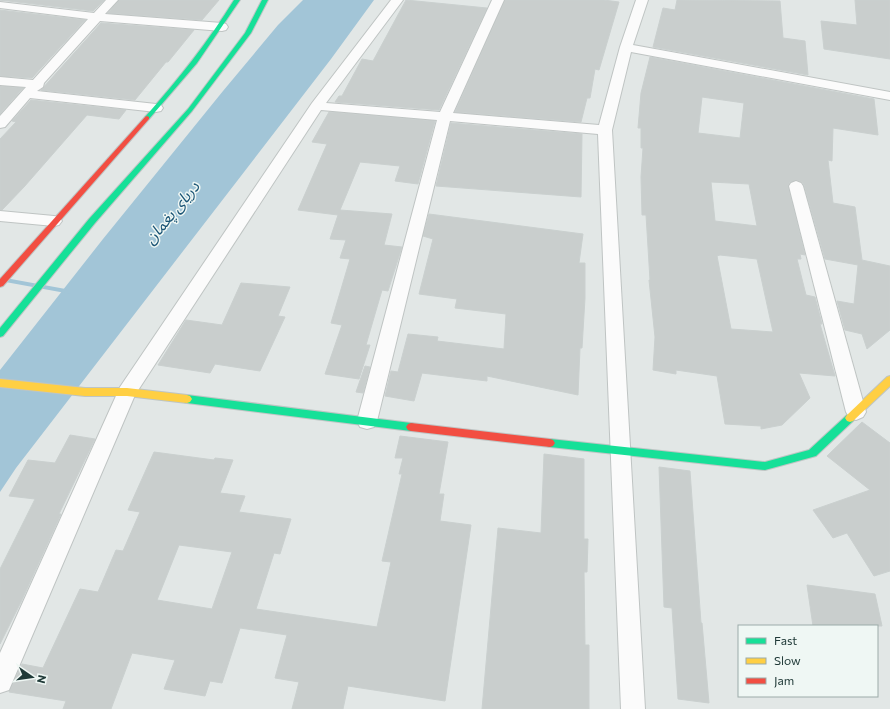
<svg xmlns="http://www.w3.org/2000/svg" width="890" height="709" viewBox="0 0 890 709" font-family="Commissioner,'Noto Sans Arabic',sans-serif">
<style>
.water{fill:#a2c5d7}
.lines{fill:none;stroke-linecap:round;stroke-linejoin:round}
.stream{fill:#a2c5d7;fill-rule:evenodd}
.building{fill:#c9cecd;stroke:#cad0cf;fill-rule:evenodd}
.street-casing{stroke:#bfc4c3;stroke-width:2}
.fast-casing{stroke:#bec5c4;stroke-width:2}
.slow-casing{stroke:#bec5c4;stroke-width:2}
.jam-casing{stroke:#bec5c4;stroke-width:2}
.street{fill:#fbfbfb;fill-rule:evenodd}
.fast{fill:#16e098;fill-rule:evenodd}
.slow{fill:#ffcf43;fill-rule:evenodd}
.jam{fill:#f24e42;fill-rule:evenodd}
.labels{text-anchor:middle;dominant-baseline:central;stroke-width:3;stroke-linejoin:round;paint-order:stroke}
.water-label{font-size:16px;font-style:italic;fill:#1a5475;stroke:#eff7f4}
</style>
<rect width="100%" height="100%" fill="#e2e7e6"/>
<!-- water -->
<polygon class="water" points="303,0 374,0 331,59 16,468 0,492 0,370 103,239 223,91 278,25"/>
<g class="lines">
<!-- stream -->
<polygon class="stream" points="0,277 71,290 74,292 71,294 0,281"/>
</g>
<!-- building -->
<g class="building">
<polygon points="0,0 104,0 93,11"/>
<polygon points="119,0 219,0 202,20 108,13"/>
<polygon points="406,0 487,8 439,110 335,102 339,96 342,96 362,59 373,61"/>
<polygon points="505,0 604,0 619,2 599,70 595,69 590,98 587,98 581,122 455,112"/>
<polygon points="677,0 780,1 783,38 805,41 808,75 653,47 663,8 675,10"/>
<polygon points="855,0 890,0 890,59 824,49 821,21 857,25"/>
<polygon points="0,10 85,20 32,78 0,76"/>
<polygon points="101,23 194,30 168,62 166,62 135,100 41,90"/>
<path d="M650 57 874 99 878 135 833 128 832 161 828 160 833 203 855 207 862 260 890 266V330L867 349 862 334 845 330 837 301 854 304 858 265 825 259 804 185 802 182 797 180 790 182 788 186 805 255 800 254 801 259H797L806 295 815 297 822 324H820L835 376 799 373 810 398 782 425 761 429V426L725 424 717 376 676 370V374L653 370 655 337 649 280H650L646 215H642L641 177 643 148H641V128H638L641 93ZM702 97 744 103 740 138 698 133ZM711 182 749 184 757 226 715 221ZM720 255 757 259 773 332 731 329 717 256Z"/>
<polygon points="0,86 23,88 0,114"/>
<polygon points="31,100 126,110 119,119 87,115 24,187 2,210 0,210 0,139 16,122 12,121"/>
<polygon points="329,112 435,121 418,184 395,181 400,166 360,162 340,210 392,214 384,245 402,247 388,291 382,290 366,345 370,345 359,379 325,374 342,325 331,323 350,259 340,258 346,240 330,239 338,215 298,210 327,144 312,142"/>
<polygon points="451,123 582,134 581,197 436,186"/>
<polygon points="429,214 583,234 579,263 585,263 585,298 582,348 580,348 578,395 487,376 487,381 422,373 414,401 385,396 391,371 398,372 408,334 438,337 437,341 504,349 506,314 455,308 457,299 419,294 433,239 423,236"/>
<polygon points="241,283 290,287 278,316 285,317 260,371 215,364 210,373 158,365 186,320 222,325"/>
<polygon points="365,366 370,367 363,393 356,392"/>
<polygon points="862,422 890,443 890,571 874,576 847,533 833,538 813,510 870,490 827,456"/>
<polygon points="70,435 95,439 59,514 61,514 21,602 0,644 0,569 35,499 9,496 28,460 55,463"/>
<path d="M400 436 448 442 439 494H444L440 521 471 525 445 701 348 686 343 709H292L299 682 275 678 287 635 240 628 222 683 210 681 205 696 164 689 175 660 132 653 111 709H63L66 701 9 692 22 664 43 668 80 589 98 592 116 550 123 551 140 512 128 510 154 452 214 460 215 458 233 460 220 493 245 496 239 512 291 519 280 554 274 553 256 609 377 627 391 562 382 561 402 474H399L403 458H395ZM179 545 232 552 212 609 157 600Z"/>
<polygon points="544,454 584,459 584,539 588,539 587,572 584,572 585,645 589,645 589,709 482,709 498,528 541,533"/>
<polygon points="659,467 690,471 701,623 702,623 709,703 678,699 672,608 664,607"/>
<polygon points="807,585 875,594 882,626 813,626"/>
</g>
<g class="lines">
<!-- street casing -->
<g class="street-casing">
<g id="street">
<polygon points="106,0 118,0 105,14 222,23 226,24 228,27 226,30 222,31 100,21 44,83 43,87 37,91 156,104 161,105 163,108 161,111 156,112 30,98 5,127 0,128 0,116 26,87 0,85 0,77 33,80 88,19 0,8 0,2 94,13"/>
<polygon points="391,0 403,0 326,103 440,112 492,0 504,0 453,113 599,125 620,47 636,0 648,0 633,45 890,92 890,100 631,52 612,130 645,709 621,709 598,134 450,121 377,421 374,427 367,429 360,427 357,421 437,120 321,110 135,395 9,690 0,693 0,653 120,387 312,103"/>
<polygon points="796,181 801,183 803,186 866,412 863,417 856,420 849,417 846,412 789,186 791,183"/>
<polygon points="0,211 54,216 59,217 62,221 59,225 54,226 0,221"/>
</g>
</g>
<!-- fast casing -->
<g class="fast-casing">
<g id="fast">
<path d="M234 0H240L197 63 149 119H145V117C178 80 208 42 234 0Z"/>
<polygon points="262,0 268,0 251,33 192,111 95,223 3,336 0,337 0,328 89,219 188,109 245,33"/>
<polygon points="187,395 411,423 414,424 416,427 414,430 411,431 187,403 184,402 182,399 184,396"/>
<polygon points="850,414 853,415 855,418 853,421 816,456 765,470 550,447 547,446 545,443 547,440 550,439 765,462 809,450 847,415"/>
</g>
</g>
<!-- slow casing -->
<g class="slow-casing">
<g id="slow">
<polygon points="890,376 890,386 853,421 850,422 847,421 845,418 847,415 887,377"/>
<polygon points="0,379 85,388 127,388 187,395 190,396 192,399 190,402 187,403 127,396 85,396 0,387"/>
</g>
</g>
<!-- jam casing -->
<g class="jam-casing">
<g id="jam">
<polygon points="147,116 149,117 149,119 3,286 0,287 0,279 145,117"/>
<polygon points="411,423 550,439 553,440 555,443 553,446 550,447 411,431 408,430 406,427 408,424"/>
</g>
</g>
<!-- street -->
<use href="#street" class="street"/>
<!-- fast -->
<use href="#fast" class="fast"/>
<!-- slow -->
<use href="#slow" class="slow"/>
<!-- jam -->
<use href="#jam" class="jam"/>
</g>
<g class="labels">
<!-- water labels -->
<g class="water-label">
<text transform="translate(171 212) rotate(-50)">دریای پغمان</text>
</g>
</g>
<!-- legend -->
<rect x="738" y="625" width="140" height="72" fill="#eff7f4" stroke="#9caba9"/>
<rect x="746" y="638" width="20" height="6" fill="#16e098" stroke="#9caba9"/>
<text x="774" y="645" font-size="12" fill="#203a38">Fast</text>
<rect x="746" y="658" width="20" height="6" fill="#ffcf43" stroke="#9caba9"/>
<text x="774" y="665" font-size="12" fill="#203a38">Slow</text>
<rect x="746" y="678" width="20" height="6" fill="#f24e42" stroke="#9caba9"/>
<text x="774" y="685" font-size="12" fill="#203a38">Jam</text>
<!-- north arrow -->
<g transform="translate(32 677) rotate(103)" stroke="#eff7f4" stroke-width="3" paint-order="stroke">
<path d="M0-3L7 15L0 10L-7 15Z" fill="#203a38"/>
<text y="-6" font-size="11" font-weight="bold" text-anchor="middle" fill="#203a38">N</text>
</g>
</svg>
